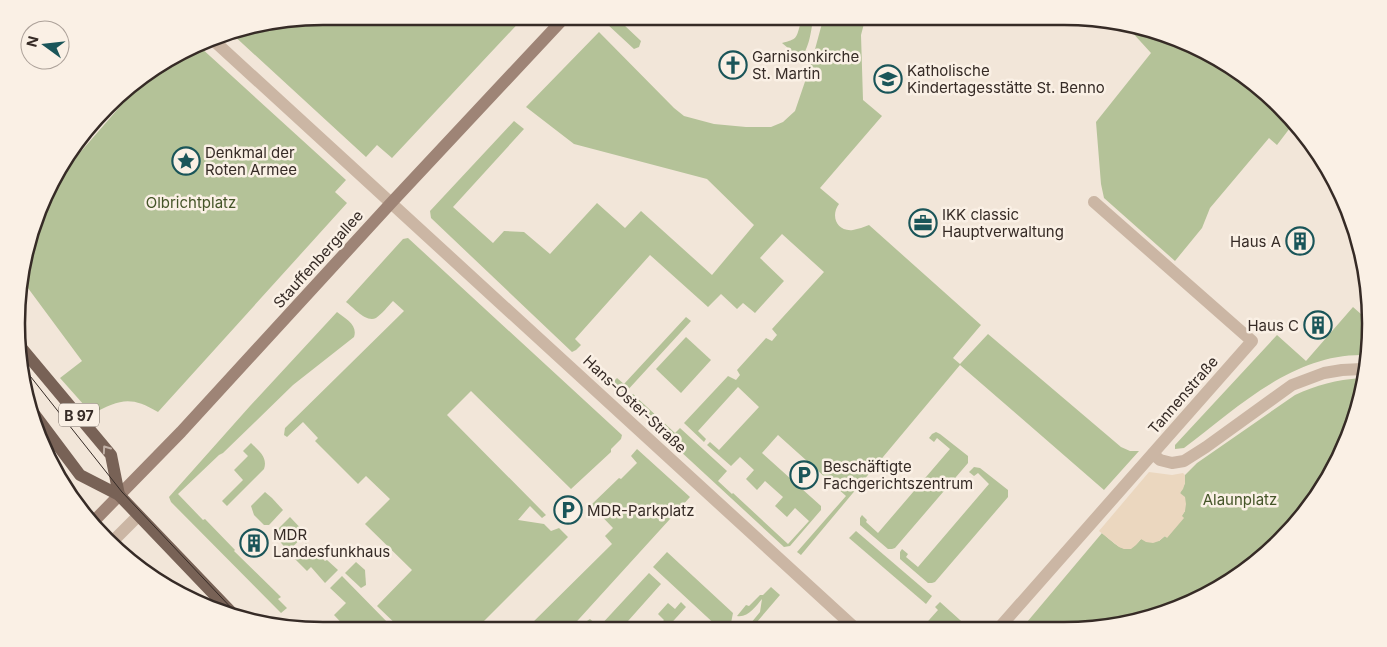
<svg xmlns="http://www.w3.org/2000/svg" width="1387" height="647" viewBox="0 0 1387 647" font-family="Inter,sans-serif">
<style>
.green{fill:#b4c298}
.plaza{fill:#ebd7bf}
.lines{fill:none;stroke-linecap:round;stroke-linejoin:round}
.minor{stroke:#cbb6a4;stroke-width:12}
.secondary{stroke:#9e8476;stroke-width:12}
.primary{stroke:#786256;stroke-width:12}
.tram{stroke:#362b26;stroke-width:1}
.oneway{stroke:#c0b0a5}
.labels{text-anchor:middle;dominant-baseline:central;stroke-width:5;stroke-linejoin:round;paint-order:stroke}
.shield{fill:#faf0e5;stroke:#71665f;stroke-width:1}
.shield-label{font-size:14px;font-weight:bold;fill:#362b26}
.poi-label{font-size:15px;fill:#362b26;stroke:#faf0e5;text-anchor:start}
.park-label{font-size:15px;fill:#455529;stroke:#faf0e5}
.street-label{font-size:15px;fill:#362b26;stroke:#faf0e5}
.rim{fill:none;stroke:#362b26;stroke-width:2.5}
</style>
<rect width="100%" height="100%" fill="#f2e6d9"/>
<!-- green -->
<g class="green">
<polygon points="324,16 525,16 392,158 377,145 366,157 230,32"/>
<polygon points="614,16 630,16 623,24 641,41 639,47 634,49 607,24"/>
<path d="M802 16H813C812 28 809 51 800 58L782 43C797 39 796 39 800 25L797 21Z"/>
<path d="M824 16H866L861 35 863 100 882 116 820 188 839 204C830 216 837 232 853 230 858 229 864 227 869 225L981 325 953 358 960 364 988 334 1121 447 1130 451H1139L1104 490 960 365 801 555 797 552 846 496 778 435 762 453 821 506V510L790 546 784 547 626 401 633 394 675 433 680 428 727 471 718 481 732 494 733 493 788 544 809 521 795 508 787 517 775 506 783 497 765 481 757 490 746 479 754 470 740 457 731 466 707 445 710 442 719 450 759 407 738 387 698 431 706 439 704 442 684 423 728 376 736 380 740 375 737 370 766 338 772 341 777 335 772 329 824 272 782 234 760 258 784 281 755 313 743 303 737 309 721 294 708 307 650 255 575 339 581 345 576 350 572 352 431 218 430 211 514 121 524 129 453 207 493 243 504 231 524 232 550 254 597 203 625 228 641 211 712 275 754 225 707 179 574 144 526 107 599 32 674 108 684 116 714 124 746 127H771L783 122 795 111 811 64Z"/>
<polygon points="1130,30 1181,40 1281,106 1293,124 1277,145 1269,138 1210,208 1202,228 1175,261 1104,198 1101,184 1096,122 1151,53"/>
<path d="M199 46 346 180 335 192 347 203 158 412C130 395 119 400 92 414L60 378 82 361 22 280V263L68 153 70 151 77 156 130 95V86L136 80Z"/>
<path d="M408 238 622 435 621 439 611 449V452L571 489 471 391 447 415 546 515 542 518 530 506 518 520 544 524 551 531 559 528 568 537 475 630H402L377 606 412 570 365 524 390 499 366 476 358 484 315 441 318 438 303 422 287 437 284 435 285 428 404 311 393 301C388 306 382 314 376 318 366 323 353 307 346 302L403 239Z"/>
<path d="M1353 307 1370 322 1365 355C1293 353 1237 408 1184 448L1175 449V445L1277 335 1306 361Z"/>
<path d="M337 312C346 319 358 325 354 337L293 385 223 453 219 455 178 494 203 520 205 519 235 550 234 551 281 597 278 599 287 608 281 613 171 502 169 497 250 406Z"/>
<polygon points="686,317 691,321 625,393 613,382 617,378 624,384"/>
<polygon points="686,337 711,360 681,393 656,369"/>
<path d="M1360 378 1347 441 1307 511 1250 567 1181 607 1104 628H1022L1102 533C1117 545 1126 558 1141 539L1159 541 1165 536 1166 537 1185 511 1180 493 1185 483V475L1197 463 1295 395C1316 385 1337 380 1360 378Z"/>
<polygon points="936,432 940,434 968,456 968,463 895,548 892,549 888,549 860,525 860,518 862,515 867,520 866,522 878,533 950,449 937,438 934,442 929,438 932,434"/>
<path d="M251 443C259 451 268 457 264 469L227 506 222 501 243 480 234 470 248 456 243 451Z"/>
<polygon points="637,449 690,497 569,630 525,630 612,544 605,536 613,528 591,505 619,478 621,479 637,463 631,456"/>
<polygon points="974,467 980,468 1008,490 1008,497 935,582 932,583 928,583 900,559 900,552 902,549 908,554 906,557 918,567 989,484 978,473 974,476 969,472"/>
<polygon points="265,492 272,498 283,510 269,525 264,525 254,515 251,506"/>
<polygon points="290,517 306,534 288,551 276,537 276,531"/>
<polygon points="856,531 932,596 926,604 849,538"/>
<polygon points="306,543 325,561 327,560 338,570 325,583 311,567 307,571 292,556"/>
<polygon points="667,552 733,613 731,623 725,626 720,629 653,567"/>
<polygon points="356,562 365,570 366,585 361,588 345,573"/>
<polygon points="649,573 661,584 620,630 596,630 587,621 590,619 599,627"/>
<polygon points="342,576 392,627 388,631 367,631 365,629 363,631 349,631 334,615 346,603 330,588"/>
<path d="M771 587 780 595 751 629H746L760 612 762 599C756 606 748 618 737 616L746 605 749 606 760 595H763Z"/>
<polygon points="681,602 686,607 665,630 644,630 652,622 658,627 664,620 658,614 668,603 675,609"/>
<polygon points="940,602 970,629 946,629 938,621 931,629 921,629 938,610 935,607"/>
</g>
<!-- plaza -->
<polygon class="plaza" points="1149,472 1172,475 1183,473 1185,475 1185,483 1183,489 1180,493 1185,497 1186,504 1185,511 1182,516 1184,518 1167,538 1165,536 1159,541 1153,543 1146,542 1141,539 1136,545 1131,549 1124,549 1119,547 1099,531"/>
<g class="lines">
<!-- minor -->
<g class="minor">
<polyline points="212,39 856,629"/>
<polyline points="1153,454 1160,460 1172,463 1184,461 1206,447 1292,385 1324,373 1342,370 1362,369"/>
<polyline points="110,544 138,516"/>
<polyline points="999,628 1252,341 1094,202"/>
</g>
<!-- secondary -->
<polyline class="secondary" points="93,522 181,432 391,203 566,16"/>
<!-- primary -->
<g class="primary">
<polyline points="19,345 111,455 119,495"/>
<polyline points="35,415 80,475 119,495 231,612"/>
</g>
<!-- tram -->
<polyline class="tram" points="19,362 122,492 236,613"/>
</g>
<!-- one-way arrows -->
<defs><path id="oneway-chevron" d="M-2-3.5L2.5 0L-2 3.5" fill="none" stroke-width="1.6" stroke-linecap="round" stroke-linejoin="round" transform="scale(1.25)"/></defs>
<use class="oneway" href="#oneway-chevron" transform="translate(106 449) rotate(-125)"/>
<!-- icons -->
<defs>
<g id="church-ring" transform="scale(1.4375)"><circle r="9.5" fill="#faf0e5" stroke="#1a5559" stroke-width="1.5"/><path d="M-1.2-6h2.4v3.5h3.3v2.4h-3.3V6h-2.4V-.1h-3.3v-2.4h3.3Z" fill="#1a5559"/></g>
<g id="school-ring" transform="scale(1.4375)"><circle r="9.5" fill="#faf0e5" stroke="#1a5559" stroke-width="1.5"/><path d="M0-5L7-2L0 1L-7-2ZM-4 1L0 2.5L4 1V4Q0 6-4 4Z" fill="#1a5559"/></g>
<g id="sight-ring" transform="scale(1.4375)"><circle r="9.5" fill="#faf0e5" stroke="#1a5559" stroke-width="1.5"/><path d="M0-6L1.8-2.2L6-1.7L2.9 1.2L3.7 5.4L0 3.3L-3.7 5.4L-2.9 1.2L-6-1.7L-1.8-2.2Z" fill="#1a5559"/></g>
<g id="office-ring" transform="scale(1.4375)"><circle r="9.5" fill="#faf0e5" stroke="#1a5559" stroke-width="1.5"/><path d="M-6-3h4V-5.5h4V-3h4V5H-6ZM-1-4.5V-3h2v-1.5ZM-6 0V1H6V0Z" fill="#1a5559"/></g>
<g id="building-ring" transform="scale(1.4375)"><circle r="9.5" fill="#faf0e5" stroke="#1a5559" stroke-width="1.5"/><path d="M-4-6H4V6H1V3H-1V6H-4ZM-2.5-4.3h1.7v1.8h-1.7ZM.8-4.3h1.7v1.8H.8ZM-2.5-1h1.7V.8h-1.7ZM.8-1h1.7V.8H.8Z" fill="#1a5559"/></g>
<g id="parking-ring" transform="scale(1.4375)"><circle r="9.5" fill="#faf0e5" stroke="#1a5559" stroke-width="1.5"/><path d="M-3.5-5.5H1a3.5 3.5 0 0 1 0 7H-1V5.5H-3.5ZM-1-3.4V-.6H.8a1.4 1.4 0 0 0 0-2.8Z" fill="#1a5559"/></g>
</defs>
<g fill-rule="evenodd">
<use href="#church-ring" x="733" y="65"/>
<use href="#school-ring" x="888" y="79"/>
<use href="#sight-ring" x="186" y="161"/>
<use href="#office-ring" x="923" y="223"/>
<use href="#building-ring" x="1300" y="241"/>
<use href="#building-ring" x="1318" y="325"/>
<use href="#parking-ring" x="804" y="475"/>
<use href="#parking-ring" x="568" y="510"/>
<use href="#building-ring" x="254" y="543"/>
</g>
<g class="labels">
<!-- shield labels -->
<rect class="shield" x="59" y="403.5" width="40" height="23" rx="4"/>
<g class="shield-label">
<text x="79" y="415">B 97</text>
</g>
<!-- poi labels -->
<g class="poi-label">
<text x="752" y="56">Garnisonkirche<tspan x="752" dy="17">St. Martin</tspan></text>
<text x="907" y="70">Katholische<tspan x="907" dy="17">Kindertagesstätte St. Benno</tspan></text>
<text x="205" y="152">Denkmal der<tspan x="205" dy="17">Roten Armee</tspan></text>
<text x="942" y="214">IKK classic<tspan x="942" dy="17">Hauptverwaltung</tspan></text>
<text x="1281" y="241" text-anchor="end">Haus A</text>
<text x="1299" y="325" text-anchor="end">Haus C</text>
<text x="823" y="466">Beschäftigte<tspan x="823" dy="17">Fachgerichtszentrum</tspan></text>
<text x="587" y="510">MDR-Parkplatz</text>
<text x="273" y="534">MDR<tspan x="273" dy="17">Landesfunkhaus</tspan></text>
</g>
<!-- park labels -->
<g class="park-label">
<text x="191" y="202">Olbrichtplatz</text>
<text x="1240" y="499">Alaunplatz</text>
</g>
<!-- street labels -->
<g class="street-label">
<text transform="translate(318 259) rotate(-48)">Stauffenbergallee</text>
<text transform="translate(1183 395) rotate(-49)">Tannenstraße</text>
<text transform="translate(635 404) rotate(43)">Hans-Oster-Straße</text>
</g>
</g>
<!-- crop -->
<path d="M0 0H1387V647H0ZM323 25H1064A298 298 0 0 1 1362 323V324A298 298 0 0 1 1064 622H323A298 298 0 0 1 25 324V323A298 298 0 0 1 323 25Z" fill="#faf0e5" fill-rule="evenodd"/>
<path class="rim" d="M323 25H1064A298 298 0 0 1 1362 323V324A298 298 0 0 1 1064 622H323A298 298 0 0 1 25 324V323A298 298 0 0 1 323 25Z"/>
<!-- north arrow -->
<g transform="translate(45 45) rotate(285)"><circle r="24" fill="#faf0e5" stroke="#aca199"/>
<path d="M0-4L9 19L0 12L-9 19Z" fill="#1a5559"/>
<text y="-8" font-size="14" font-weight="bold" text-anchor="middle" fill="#362b26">N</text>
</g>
</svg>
